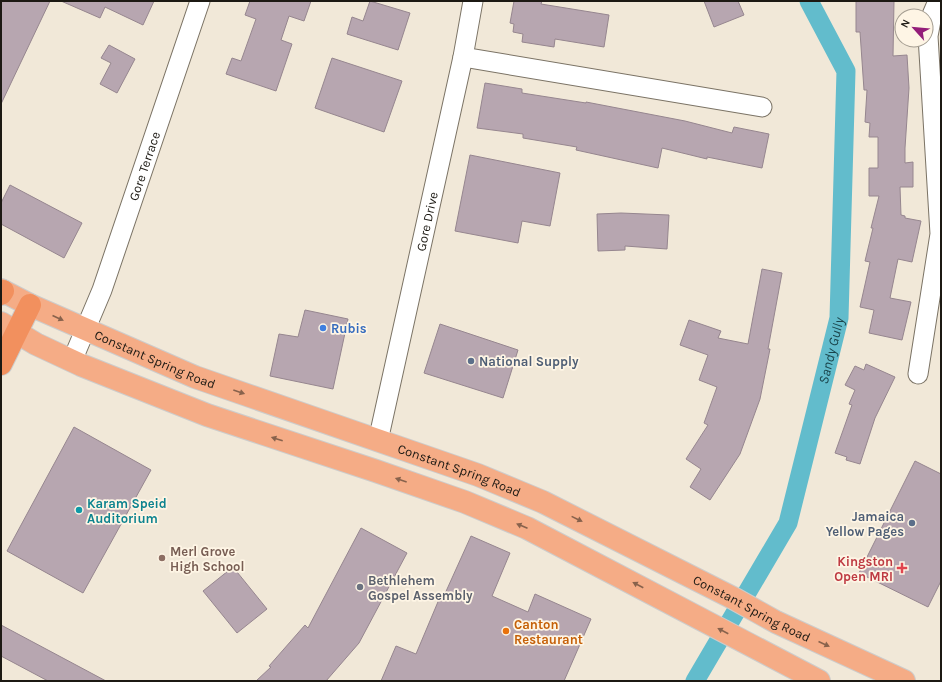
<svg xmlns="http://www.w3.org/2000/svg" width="942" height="682" viewBox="0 0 942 682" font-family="Karla,sans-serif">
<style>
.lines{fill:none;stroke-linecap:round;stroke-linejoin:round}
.canal{stroke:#62bccc;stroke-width:19}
.building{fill:#b7a6b0;stroke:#96868f}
.minor-casing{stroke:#7b7365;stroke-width:21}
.primary-casing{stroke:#cdcccb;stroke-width:24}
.trunk-casing{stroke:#cdcccb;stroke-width:24}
.minor{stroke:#fff;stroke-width:19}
.primary{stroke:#f5ac86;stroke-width:22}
.trunk{stroke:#f2905e;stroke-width:22}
.oneway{fill:#88624c}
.shop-dot{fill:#3f7fe0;stroke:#fef5e5;stroke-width:1.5}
.service-dot{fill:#5c6f8a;stroke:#fef5e5;stroke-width:1.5}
.culture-dot{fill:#0f9aa8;stroke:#fef5e5;stroke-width:1.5}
.education-dot{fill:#8d6e63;stroke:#fef5e5;stroke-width:1.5}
.health-dot{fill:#e0444e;stroke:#fef5e5;stroke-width:1.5}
.worship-dot{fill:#6b7280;stroke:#fef5e5;stroke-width:1.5}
.food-dot{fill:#e8710a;stroke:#fef5e5;stroke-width:1.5}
.labels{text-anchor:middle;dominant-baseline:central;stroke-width:3.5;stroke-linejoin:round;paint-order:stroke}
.street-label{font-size:13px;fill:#1c1913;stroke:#fef5e5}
.shop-label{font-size:13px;font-weight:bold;fill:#366cbe;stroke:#fef5e5;text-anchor:start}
.service-label{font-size:13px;font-weight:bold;fill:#4e5e75;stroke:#fef5e5;text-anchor:start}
.culture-label{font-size:13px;font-weight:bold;fill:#0d838f;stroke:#fef5e5;text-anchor:start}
.education-label{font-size:13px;font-weight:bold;fill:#785e54;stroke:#fef5e5;text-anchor:start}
.health-label{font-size:13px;font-weight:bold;fill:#be3a42;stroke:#fef5e5;text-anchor:end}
.worship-label{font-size:13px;font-weight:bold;fill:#5b616d;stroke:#fef5e5;text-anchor:start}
.food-label{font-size:13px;font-weight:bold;fill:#c56008;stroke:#fef5e5;text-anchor:start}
.water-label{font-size:14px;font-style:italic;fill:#1b454c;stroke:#fef5e5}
</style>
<rect width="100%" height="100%" fill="#f1e8d8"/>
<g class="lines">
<!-- canal -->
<path class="canal" id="s1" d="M695 681 788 523 839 318 846 71 809 1"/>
</g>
<!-- building -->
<g class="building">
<polygon points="1,1 50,1 1,104"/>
<polygon points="61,1 154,1 143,25 105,7 100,18"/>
<polygon points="250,1 311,1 304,21 289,16 281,40 292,44 276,91 226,74 232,58 241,61 256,19 245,15"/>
<polygon points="370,1 410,13 398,50 347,34 352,17 363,21"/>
<polygon points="514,1 542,1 541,4 609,15 604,47 555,39 554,47 522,42 523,34 513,32 514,24 510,23"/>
<polygon points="704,1 738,1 744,15 714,27"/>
<polygon points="856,1 894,1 893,56 907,55 909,88 905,148 905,163 913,162 913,187 900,187 901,215 905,216 905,218 921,221 912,262 898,259 890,298 911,302 902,340 869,333 874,310 860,307 870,262 865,261 873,228 871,228 879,196 869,196 869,168 878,168 878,137 869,137 870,123 865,122 867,90 864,90 860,32 856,32"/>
<polygon points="109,45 135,59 117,93 100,84 111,63 101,58"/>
<polygon points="332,58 402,81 384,132 315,108"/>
<polygon points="485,83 522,89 522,93 586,103 586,102 685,121 732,133 734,127 769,134 762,168 707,157 707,159 662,148 658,168 576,150 577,147 523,138 523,134 477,128"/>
<polygon points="470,155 560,173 550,226 522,221 518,243 455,231"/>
<polygon points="10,185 82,223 64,258 1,224 1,203"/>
<polygon points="621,213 669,215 667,249 625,246 625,250 598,251 597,214"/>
<polygon points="762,269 782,273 768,349 770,349 760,399 740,454 710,500 690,487 701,469 686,459 708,425 704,423 717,387 699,380 708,355 680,345 689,320 721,331 718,338 748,344"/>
<polygon points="305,310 348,319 333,389 270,376 279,334 298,337"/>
<polygon points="440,324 518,350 503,398 424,373"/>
<polygon points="866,364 895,377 875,418 860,464 846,460 847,457 835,453 852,405 849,404 855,390 845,385 855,366 864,370"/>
<polygon points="74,427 151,470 83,593 7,551"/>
<polygon points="915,461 941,474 941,581 928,607 859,573"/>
<polygon points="361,528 407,553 359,643 326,681 256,681 271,667 269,666 305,625 308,628"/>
<polygon points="471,536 510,553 492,596 528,612 535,594 591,619 564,681 381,681 396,646 416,654 440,597 443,598"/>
<polygon points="233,567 267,609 237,633 203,591"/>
<polygon points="1,625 106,681 48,681 1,656"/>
</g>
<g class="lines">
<!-- minor casing -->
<g class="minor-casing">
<g id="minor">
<polyline points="463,57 762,107"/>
<path id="s2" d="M72 361 102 290 200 1"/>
<polyline points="918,374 940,234 928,36 932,15 938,1"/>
<path id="s3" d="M378 441 463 57 473 1"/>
</g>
</g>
<!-- primary casing -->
<g class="primary-casing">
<g id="primary">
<path id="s4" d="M1 290 30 305 195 377 478 475 543 502 733 598 776 622 904 681"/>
<polyline points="1,323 36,344 81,365 207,415 376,471 465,502 527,528 819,681"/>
</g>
</g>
<!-- trunk casing -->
<g class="trunk-casing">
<g id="trunk">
<polyline points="1,294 3,291"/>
<polyline points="1,364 30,305"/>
</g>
</g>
<!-- minor -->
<use href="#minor" class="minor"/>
<!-- primary -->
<use href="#primary" class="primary"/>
<!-- trunk -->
<use href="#trunk" class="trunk"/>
</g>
<!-- one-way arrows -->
<defs><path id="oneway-solid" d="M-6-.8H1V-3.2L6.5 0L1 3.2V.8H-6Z"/></defs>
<g class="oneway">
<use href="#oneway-solid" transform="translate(58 318) rotate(24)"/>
<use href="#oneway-solid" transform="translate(239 392) rotate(19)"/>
<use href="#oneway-solid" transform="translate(277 439) rotate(-162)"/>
<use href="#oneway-solid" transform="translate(401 480) rotate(-161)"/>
<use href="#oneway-solid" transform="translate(577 519) rotate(26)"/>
<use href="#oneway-solid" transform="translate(522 526) rotate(-157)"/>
<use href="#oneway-solid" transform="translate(638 585) rotate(-152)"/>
<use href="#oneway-solid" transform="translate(723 631) rotate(-152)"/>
<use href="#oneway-solid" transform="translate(824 644) rotate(24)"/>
</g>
<!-- markers -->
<circle class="shop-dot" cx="323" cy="328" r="4"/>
<g class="service-dot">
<circle cx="471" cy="361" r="4"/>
<circle cx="912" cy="523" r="4"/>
</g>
<circle class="culture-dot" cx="79" cy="510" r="4"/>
<circle class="education-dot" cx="162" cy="558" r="4"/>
<path class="health-dot" d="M900 562h4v4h4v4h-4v4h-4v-4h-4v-4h4z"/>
<circle class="worship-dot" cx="360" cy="587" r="4"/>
<circle class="food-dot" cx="506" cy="631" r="4"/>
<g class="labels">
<!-- street labels -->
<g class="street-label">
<text stroke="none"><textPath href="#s2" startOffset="208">Gore Terrace</textPath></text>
<text stroke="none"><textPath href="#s3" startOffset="225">Gore Drive</textPath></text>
<text stroke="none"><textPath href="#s4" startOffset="169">Constant Spring Road</textPath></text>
<text stroke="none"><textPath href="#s4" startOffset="493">Constant Spring Road</textPath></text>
<text stroke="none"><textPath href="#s4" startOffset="817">Constant Spring Road</textPath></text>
</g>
<!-- shop labels -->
<g class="shop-label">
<text x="331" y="328">Rubis</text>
</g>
<!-- service labels -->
<g class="service-label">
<text x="479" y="361">National Supply</text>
<text x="904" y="516" text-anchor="end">Jamaica<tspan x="904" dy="15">Yellow Pages</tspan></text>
</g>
<!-- culture labels -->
<g class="culture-label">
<text x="87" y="503">Karam Speid<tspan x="87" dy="15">Auditorium</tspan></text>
</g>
<!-- education labels -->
<g class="education-label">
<text x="170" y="551">Merl Grove<tspan x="170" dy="15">High School</tspan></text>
</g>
<!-- health labels -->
<g class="health-label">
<text x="893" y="561">Kingston<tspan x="893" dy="15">Open MRI</tspan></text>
</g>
<!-- worship labels -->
<g class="worship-label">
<text x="368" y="580">Bethlehem<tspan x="368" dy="15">Gospel Assembly</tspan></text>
</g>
<!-- food labels -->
<g class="food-label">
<text x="514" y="624">Canton<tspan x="514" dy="15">Restaurant</tspan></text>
</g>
<!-- water labels -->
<g class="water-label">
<text stroke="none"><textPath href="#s1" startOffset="361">Sandy Gully</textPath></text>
</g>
</g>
<!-- border -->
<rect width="942" height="682" fill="none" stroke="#1c1913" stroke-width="4"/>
<!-- north arrow -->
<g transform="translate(914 28) rotate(297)"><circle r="19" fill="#fef5e5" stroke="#a49d91"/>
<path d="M0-3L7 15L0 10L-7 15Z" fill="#941d79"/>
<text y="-6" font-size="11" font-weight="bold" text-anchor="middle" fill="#1c1913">N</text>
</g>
</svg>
